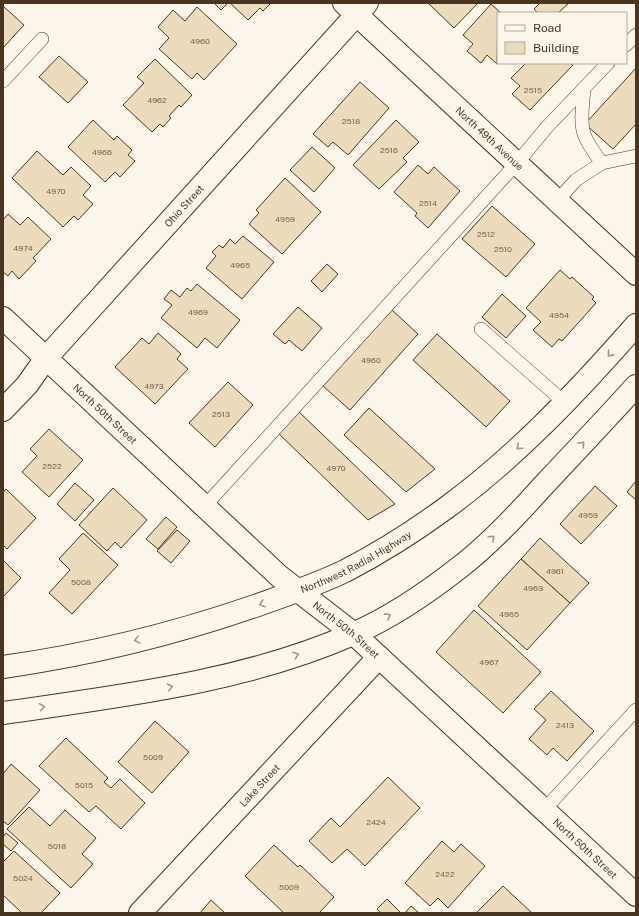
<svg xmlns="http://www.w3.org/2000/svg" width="639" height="916" viewBox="0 0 639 916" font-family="'Public Sans',sans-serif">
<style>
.building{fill:#ecdcbc;stroke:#4a3520}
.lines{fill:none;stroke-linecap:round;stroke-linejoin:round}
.service-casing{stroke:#4a3520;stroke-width:14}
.minor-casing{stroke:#4a3520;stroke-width:24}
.primary-casing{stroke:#4a3520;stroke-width:24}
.service{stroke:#fbf6e9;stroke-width:13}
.minor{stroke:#fbf6e9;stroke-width:22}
.primary{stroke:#fbf6e9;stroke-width:22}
.oneway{stroke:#a29684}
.labels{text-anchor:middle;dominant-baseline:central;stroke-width:3;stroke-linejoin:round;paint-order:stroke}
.number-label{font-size:8px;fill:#725f47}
.street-label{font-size:10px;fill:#4a3520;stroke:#fbf6e9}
</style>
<rect width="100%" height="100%" fill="#fbf6e9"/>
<!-- building -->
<g class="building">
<polygon points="214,3 228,3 221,10"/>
<polygon points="230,3 271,3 263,11 260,8 248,20"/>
<polygon points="428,3 478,3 454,28"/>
<polygon points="540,3 569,3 558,13 538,13 534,9"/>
<polygon points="491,4 501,13 498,13 497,64 487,55 481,63 467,51 473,44 463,35"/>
<polygon points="3,6 24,25 3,48"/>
<polygon points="197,7 237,44 204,80 197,73 192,79 159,49 169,38 158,27 173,10 185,21"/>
<polygon points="59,56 88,82 68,103 39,77"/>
<polygon points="155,59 192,95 181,107 179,105 169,116 171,118 163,127 160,124 152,132 123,105 144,83 137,77"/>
<polygon points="526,63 570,63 573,65 530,110 512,94 520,86 511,78"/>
<polygon points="636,68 636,124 613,149 585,124"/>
<polygon points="360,82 389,108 348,155 333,142 328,147 313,134"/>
<polygon points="93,120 114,140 117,136 132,150 128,155 135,161 120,177 115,172 105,182 68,147"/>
<polygon points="396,120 419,142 403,158 407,162 379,189 353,165"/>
<polygon points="312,147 335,168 314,192 290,170"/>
<polygon points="37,151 63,175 71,167 91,186 83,195 93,204 78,220 74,216 63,227 12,178"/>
<polygon points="418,165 428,174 434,167 460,191 428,228 415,216 417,213 394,192"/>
<polygon points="285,178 321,212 282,254 249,224 259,213 256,210"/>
<polygon points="492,206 535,244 506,277 462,239"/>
<polygon points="8,214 20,225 28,217 51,239 33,258 36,261 19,279 12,271 8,276 3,272 3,220"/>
<polygon points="243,236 274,262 242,299 206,268 216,256 212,252 219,245 223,248 230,239 235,244"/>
<polygon points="327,264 338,274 322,292 311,281"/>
<polygon points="560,270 570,279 572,277 594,297 592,299 596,303 562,341 559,339 552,347 533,330 541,322 526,308"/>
<polygon points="197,284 240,320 217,348 205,338 197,348 161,318 172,305 164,299 171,290 180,297 187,288 191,291"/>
<polygon points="502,294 526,316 506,338 482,317"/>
<polygon points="298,307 322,328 302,351 289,340 285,344 273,334"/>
<polygon points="392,310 418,334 350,410 323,386"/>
<polygon points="158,333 181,354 177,359 188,369 155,404 115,367 142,338 149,344"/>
<polygon points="437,334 510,401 486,427 413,360"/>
<polygon points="228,382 253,405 215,447 189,423"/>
<polygon points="369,408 435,469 406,492 344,435"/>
<polygon points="297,410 395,504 368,520 276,431"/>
<polygon points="49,429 83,460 49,497 22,472 37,456 30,449"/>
<polygon points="636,481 636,500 627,492"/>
<polygon points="75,483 94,500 75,521 57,504"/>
<polygon points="595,486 617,506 581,544 560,524"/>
<polygon points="113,488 147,520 121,548 115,542 107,551 79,525"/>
<polygon points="6,489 36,518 7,549 3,545 3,493"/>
<polygon points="166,517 177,527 158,549 146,539"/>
<polygon points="177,530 190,541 171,563 157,551"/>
<polygon points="83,533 118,565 72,614 49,593 70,570 59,559"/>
<polygon points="540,538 589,583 570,603 521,559"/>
<polygon points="521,559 570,603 527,650 478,606"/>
<polygon points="3,560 21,578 3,597"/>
<polygon points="474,610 541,672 503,713 436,652"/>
<polygon points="551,691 594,731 567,761 553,748 547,755 529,739 546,720 534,709"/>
<polygon points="155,721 189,752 152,793 118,762"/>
<polygon points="66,738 108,778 104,782 111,788 120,779 145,803 121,829 96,806 89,812 39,766"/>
<polygon points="11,764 40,790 8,825 3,821 3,774"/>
<polygon points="388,777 420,808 365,866 347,849 332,863 309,841 331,818 340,827"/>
<polygon points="29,807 50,826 65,810 96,838 82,854 93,864 71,888 7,829"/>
<polygon points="6,833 18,843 11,851 3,844 3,837"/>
<polygon points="442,841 454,852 461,844 485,866 448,908 438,898 430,906 405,883"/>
<polygon points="274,845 298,867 300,865 334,897 319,913 284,913 245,876"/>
<polygon points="14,851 60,893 41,913 22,913 3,895 3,862"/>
<polygon points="503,886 532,913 476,913"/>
<polygon points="387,899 401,913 381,913 377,909"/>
<polygon points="211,900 225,913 200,913"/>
<polygon points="411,906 419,913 405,913"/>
</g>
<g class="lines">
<!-- service casing -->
<g class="service-casing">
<g id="service">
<polyline points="626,45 636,35"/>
<polyline points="3,81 42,39"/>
<path d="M584 88C581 127 577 131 602 163"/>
<polyline points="557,201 576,180 602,163 636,156"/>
<polyline points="481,329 564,402"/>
<polyline points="204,507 517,163 547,127 608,63"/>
<polyline points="544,810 636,710"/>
</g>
</g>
<!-- minor casing -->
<g class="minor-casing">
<g id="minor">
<path id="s1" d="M344 3 636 274"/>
<path id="s2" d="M3 318 279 576 354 634 636 895"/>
<path id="s3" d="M3 410 27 385 46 358 367 3"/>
<path id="s4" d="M140 913 379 657"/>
</g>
</g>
<!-- primary casing -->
<g class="primary-casing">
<g id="primary">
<path id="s5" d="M3 667C88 655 174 634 255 606 286 595 316 585 345 571 378 554 416 530 446 508 517 456 578 391 636 325"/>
<path d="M3 713C121 696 244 682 353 634 392 617 427 593 460 567 490 544 517 515 542 487 574 453 605 420 636 386"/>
</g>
</g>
<!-- service -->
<use href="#service" class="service"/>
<!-- minor -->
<use href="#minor" class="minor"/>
<!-- primary -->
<use href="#primary" class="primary"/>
</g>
<!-- one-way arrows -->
<defs><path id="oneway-chevron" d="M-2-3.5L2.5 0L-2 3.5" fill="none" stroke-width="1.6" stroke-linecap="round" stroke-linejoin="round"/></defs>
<g class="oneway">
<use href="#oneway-chevron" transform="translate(610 354) rotate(132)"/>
<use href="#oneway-chevron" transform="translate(582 444) rotate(-47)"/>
<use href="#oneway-chevron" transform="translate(519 447) rotate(138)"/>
<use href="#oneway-chevron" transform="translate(492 538) rotate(-43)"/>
<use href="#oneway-chevron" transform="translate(262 604) rotate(161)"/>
<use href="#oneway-chevron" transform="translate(388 616) rotate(-28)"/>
<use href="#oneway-chevron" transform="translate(137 640) rotate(166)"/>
<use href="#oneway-chevron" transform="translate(296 655) rotate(-19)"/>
<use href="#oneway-chevron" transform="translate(170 687) rotate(-12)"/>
<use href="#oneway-chevron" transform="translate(42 707) rotate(-8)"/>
</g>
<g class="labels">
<!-- number labels -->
<g class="number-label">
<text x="200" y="41">4960</text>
<text x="533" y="90">2515</text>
<text x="157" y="100">4962</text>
<text x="351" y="121">2518</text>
<text x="389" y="150">2516</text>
<text x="102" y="152">4966</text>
<text x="56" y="191">4970</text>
<text x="428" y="203">2514</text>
<text x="285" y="219">4959</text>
<text x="486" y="234">2512</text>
<text x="23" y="248">4974</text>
<text x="503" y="249">2510</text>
<text x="240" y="265">4965</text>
<text x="198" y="312">4969</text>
<text x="559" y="315">4954</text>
<text x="371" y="360">4960</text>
<text x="154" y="386">4973</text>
<text x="221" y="414">2513</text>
<text x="52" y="466">2522</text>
<text x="336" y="468">4970</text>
<text x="588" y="515">4959</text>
<text x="555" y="571">4961</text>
<text x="81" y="582">5008</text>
<text x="533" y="588">4963</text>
<text x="509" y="614">4965</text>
<text x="489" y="662">4967</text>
<text x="565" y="725">2413</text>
<text x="153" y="757">5009</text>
<text x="84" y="785">5015</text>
<text x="376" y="822">2424</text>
<text x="57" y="846">5018</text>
<text x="445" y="874">2422</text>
<text x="23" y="878">5024</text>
<text x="289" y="887">5009</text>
</g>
<!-- street labels -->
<g class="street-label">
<text stroke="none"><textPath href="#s1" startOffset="199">North 49th Avenue</textPath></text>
<text stroke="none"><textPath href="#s3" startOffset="273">Ohio Street</textPath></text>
<text stroke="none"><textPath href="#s2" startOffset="140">North 50th Street</textPath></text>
<text stroke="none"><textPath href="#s5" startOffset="370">Northwest Radial Highway</textPath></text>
<text stroke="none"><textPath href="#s2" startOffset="464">North 50th Street</textPath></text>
<text stroke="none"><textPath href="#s4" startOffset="175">Lake Street</textPath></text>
<text stroke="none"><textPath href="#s2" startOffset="788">North 50th Street</textPath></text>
</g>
</g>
<!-- border -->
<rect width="639" height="916" fill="none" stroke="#4a3520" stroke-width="8"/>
<!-- legend -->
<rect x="497" y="12" width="130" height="52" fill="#fbf6e9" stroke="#b4a999"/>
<rect x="505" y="25" width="20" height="6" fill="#fbf6e9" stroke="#b4a999"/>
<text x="533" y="32" font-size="12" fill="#4a3520">Road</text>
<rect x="505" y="42" width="20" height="12" fill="#ecdcbc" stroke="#b4a999"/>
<text x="533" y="52" font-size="12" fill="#4a3520">Building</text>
</svg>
